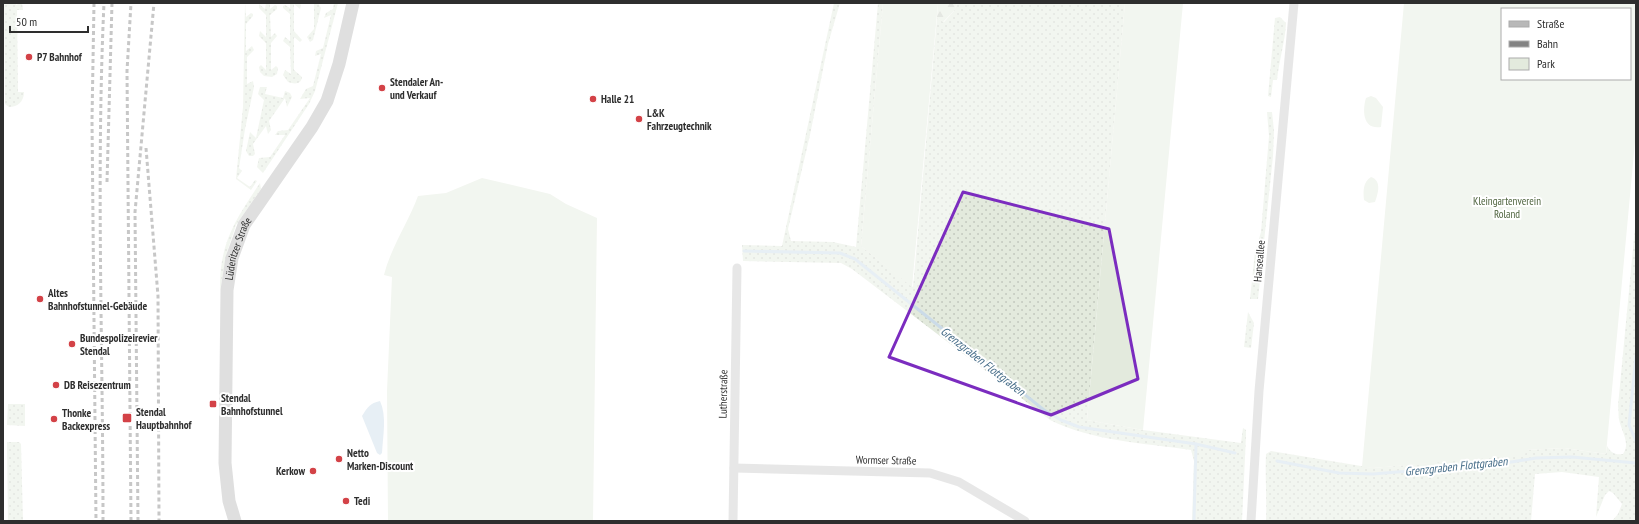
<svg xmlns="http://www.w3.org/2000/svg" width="1639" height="524" viewBox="0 0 1639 524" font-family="'PT Sans Narrow',sans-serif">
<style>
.grass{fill:url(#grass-dots)}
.forest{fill:url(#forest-firs)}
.green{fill:#e3eadd;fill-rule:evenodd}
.water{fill:#cbdbe8}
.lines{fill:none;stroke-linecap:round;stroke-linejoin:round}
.stream{stroke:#cbdbe8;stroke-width:3}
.street{stroke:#cbcbcb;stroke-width:9}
.secondary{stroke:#b8b8b8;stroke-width:13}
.rail{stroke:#838383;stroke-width:3;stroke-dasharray:4 3;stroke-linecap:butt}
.marked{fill:none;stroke:#7b2cbf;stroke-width:3;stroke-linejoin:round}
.poi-dot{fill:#d34247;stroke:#fff;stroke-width:1.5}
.labels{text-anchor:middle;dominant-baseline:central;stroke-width:4;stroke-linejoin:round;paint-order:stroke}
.poi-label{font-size:11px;font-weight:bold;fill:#2e2e2e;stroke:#fff;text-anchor:start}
.park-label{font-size:11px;fill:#506540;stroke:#fff}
.street-label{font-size:11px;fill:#2e2e2e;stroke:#fff}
.water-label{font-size:12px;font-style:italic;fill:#446b87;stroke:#fff}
</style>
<defs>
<pattern id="grass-dots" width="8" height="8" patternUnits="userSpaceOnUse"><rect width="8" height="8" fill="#e3eadd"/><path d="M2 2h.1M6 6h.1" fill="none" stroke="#c3c9be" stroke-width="1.8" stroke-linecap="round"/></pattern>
<pattern id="forest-firs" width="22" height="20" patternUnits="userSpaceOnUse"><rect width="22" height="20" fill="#e3eadd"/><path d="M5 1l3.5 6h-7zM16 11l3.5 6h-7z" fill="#c3c9be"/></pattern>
</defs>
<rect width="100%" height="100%" fill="#fff"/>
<!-- grass -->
<g class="grass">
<path d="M4 3H14L17 5 18 3H22L23 10H17L18 92H24C24 101 18 107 9 107L5 104Z"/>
<polygon points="245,3 246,17 251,13 253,14 253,16 246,24 246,51 252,46 254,50 247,57 247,84 253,81 254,87 245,129 239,168 242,171 237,178 250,187 255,180 257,181 251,190 236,179 243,107"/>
<polygon points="266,3 270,3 270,9 275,5 277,6 277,9 270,15 271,37 275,33 277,36 271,43 271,70 276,66 278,68 277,74 272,77 264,76 260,72 259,67 261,65 266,70 266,43 259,36 260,31 266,37 266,15 259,8 259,4 265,9"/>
<path d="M290 3H299L301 5 300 9 294 4V31L302 40 300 42 294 37V70L302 77C301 85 294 84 288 82L283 75 285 70 291 74 290 47 283 41 285 37 290 41V14L283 8V6L285 5 290 8Z"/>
<polygon points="314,3 318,3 321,8 313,40 310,42 307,37 314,29"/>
<polygon points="334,3 338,3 315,91 309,104 263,173 257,167 259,158 270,157 285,135 275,135 278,131 288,130 310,98 300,99 306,89 313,86 321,54 315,56 316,51 323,48 331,15 324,18 326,13 333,9"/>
<path d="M834 3H840L828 44 810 135 788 229 791 241 833 242 856 247 878 3H883L861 246 913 287 937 18 944 22 954 11 957 3H1125L1087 420 1143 430 1241 443 1243 428 1246 430V436L1242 521H1192L1194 461 1191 450C1144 443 1092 441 1050 420L852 269 841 263 743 261 742 245 782 246Z"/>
<path d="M1280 17 1286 23C1285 42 1279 61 1277 80H1273L1271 97 1268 96 1275 18Z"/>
<polygon points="260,87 267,87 265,94 283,98 285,91 290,93 292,97 287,107 285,98 269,121 271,130 268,134 266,126 253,144 255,154 253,156 249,156 246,151 250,132 256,138 264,100 258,94"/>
<polygon points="1267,112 1272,112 1274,131 1273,156 1258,299 1250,299 1255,252 1261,232 1269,136"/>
<path d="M260 183 261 189 236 225 227 252 220 291C219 243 235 221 260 183Z"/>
<path d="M1636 217V521H1612L1618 514 1622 504 1613 493 1609 491 1605 495 1596 517 1599 477 1562 472 1535 474 1531 521H1266C1267 499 1265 477 1266 454L1271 451 1373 468 1525 454V450L1564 448 1606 454 1607 446C1611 453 1615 455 1623 454 1631 443 1621 431 1619 419 1618 415 1619 410 1618 406Z"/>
<polygon points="1248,312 1254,323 1251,348 1244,347"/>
<polygon points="8,404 25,404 25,426 7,425"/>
<polygon points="7,442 19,442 21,444 23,521 8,521"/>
</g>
<!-- forest -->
<polygon class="forest" points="938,3 957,3 954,11 943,22 937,18"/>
<!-- green -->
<g class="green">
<polygon points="883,3 938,3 912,287 861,246"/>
<polygon points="1125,3 1183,3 1143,430 1087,420"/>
<path d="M1404 3H1636V131L1606 454 1564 448 1526 450 1525 455 1373 468 1362 467ZM1502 9H1630V79H1502Z"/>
<path d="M1371 96 1376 98 1383 107 1381 127C1363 130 1362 111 1366 98Z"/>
<path d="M1371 177C1382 181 1378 193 1375 202L1369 203 1364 200C1363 191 1363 182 1371 177Z"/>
<path d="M482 178 550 194 566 204 597 218 593 521H388L387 391 392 277 384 275C391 247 408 223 418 196L446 193Z"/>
</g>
<!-- water -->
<path class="water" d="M380 401C387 416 383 436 382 453L380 455 377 453 362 416C367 408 370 403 380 401Z"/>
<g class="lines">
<!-- stream -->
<g class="stream">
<polyline points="744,251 840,253 855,259 1044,410 1061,420 1079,427 1196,444 1235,453"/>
<polyline points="1636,356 1629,425 1636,441"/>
<polyline points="1277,461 1339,473 1373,474 1505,463 1536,458 1572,457 1636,463"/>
<polyline points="1194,521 1196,444"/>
</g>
<!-- street -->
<g class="street">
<polyline points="734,468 930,473 959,482 1025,521"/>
<polyline points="733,521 737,268"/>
<polyline points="1251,521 1259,391 1294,3"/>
</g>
<!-- secondary -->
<path class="secondary" id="s1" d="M235 521 229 501 225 463 227 290 232 258 244 225 312 127 327 101 339 64 353 3"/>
<!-- rail -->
<g class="rail">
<polyline points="94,3 92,120 96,521"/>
<polyline points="146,148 158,296 159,521"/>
<polyline points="107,182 112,3"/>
<path d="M103 521C103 348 96 176 104 3"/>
<polyline points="131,521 127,71 131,3"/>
<polyline points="138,521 135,212 154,3"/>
</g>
</g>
<!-- marked area -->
<path d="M0 0H1639V524H0ZM963 192 1109 229 1138 379 1051 415 889 357Z" fill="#fff" fill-opacity=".55" fill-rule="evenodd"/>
<path class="marked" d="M963 192 1109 229 1138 379 1051 415 889 357Z"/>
<!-- markers -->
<g class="poi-dot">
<circle cx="29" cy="57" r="4"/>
<circle cx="382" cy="88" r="4"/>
<circle cx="593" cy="99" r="4"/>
<circle cx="639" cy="119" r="4"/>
<circle cx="40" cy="299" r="4"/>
<circle cx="72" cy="344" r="4"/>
<circle cx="56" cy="385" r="4"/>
<rect x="209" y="400" width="8" height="8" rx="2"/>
<rect x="122" y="413" width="10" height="10" rx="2"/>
<circle cx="54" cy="419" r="4"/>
<circle cx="339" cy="459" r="4"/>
<circle cx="313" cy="471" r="4"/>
<circle cx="346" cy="501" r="4"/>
</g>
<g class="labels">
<!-- poi labels -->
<g class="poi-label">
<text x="37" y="57">P7 Bahnhof</text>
<text x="390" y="82">Stendaler An-<tspan x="390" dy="13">und Verkauf</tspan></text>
<text x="601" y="99">Halle 21</text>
<text x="647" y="113">L&amp;K<tspan x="647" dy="13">Fahrzeugtechnik</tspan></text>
<text x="48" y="293">Altes<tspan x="48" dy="13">Bahnhofstunnel-Gebäude</tspan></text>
<text x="80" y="338">Bundespolizeirevier<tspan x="80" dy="13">Stendal</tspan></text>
<text x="64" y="385">DB Reisezentrum</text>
<text x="221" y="398">Stendal<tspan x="221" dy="13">Bahnhofstunnel</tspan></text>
<text x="136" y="412">Stendal<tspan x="136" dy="13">Hauptbahnhof</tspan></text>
<text x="62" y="413">Thonke<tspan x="62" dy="13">Backexpress</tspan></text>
<text x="347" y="453">Netto<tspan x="347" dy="13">Marken-Discount</tspan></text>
<text x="305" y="471" text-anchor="end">Kerkow</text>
<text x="354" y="501">Tedi</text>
</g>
<!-- park labels -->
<g class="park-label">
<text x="1507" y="201">Kleingartenverein<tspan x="1507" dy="13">Roland</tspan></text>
</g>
<!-- street labels -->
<g class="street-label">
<text stroke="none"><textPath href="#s1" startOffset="275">Lüderitzer Straße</textPath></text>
<text transform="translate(1259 261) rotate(-85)">Hanseallee</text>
<text transform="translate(723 394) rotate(-89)">Lutherstraße</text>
<text transform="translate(886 460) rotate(1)">Wormser Straße</text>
</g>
<!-- water labels -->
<g class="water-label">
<text transform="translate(983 361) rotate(38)">Grenzgraben Flottgraben</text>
<text transform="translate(1456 466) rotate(-6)">Grenzgraben Flottgraben</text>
</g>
</g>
<!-- border -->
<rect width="1639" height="524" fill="none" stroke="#2e2e2e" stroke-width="8"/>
<!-- legend -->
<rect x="1501" y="8" width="130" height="72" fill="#ffffff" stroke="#ababab"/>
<rect x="1509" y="21" width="20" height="6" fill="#b8b8b8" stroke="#ababab"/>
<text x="1537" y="28" font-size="12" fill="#2e2e2e">Straße</text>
<rect x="1509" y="41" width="20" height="6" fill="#838383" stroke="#ababab"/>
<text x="1537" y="48" font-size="12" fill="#2e2e2e">Bahn</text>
<rect x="1509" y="58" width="20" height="12" fill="#e3eadd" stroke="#ababab"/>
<text x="1537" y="68" font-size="12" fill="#2e2e2e">Park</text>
<!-- scale -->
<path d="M10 26v6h78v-6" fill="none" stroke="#2e2e2e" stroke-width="2"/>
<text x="16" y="26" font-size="12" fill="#2e2e2e" stroke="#ffffff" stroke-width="3" paint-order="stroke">50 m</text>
</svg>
